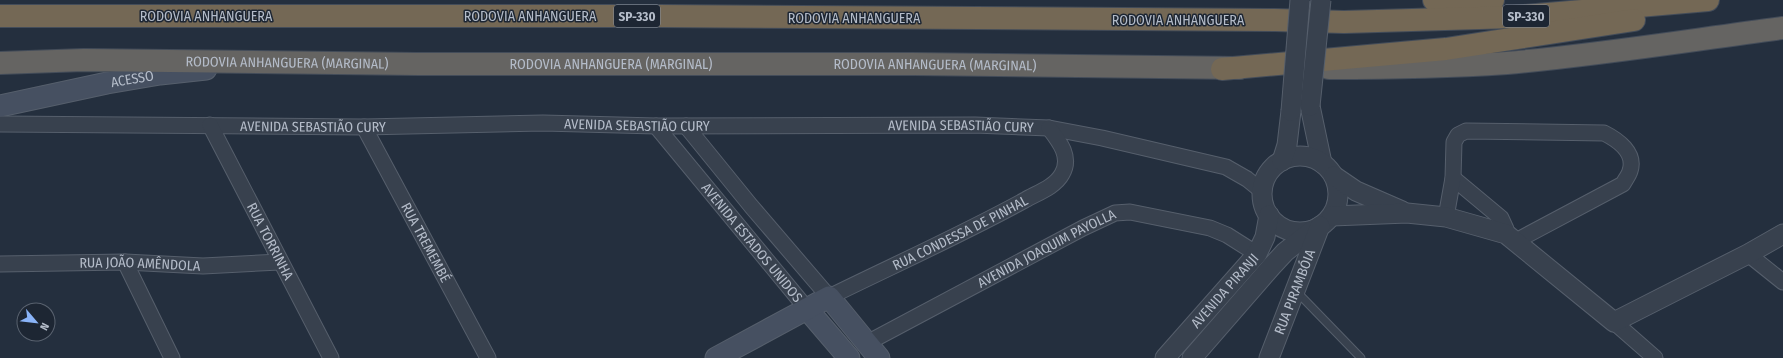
<svg xmlns="http://www.w3.org/2000/svg" width="1783" height="358" viewBox="0 0 1783 358" font-family="'Fira Sans Condensed',sans-serif">
<style>
.lines{fill:none;stroke-linecap:round;stroke-linejoin:round}
.service-casing{stroke:#565f6c;stroke-width:9}
.minor-casing{stroke:#565f6c;stroke-width:17}
.tertiary-casing{stroke:#565f6c;stroke-width:21}
.secondary-casing{stroke:#565f6c;stroke-width:23}
.trunk-casing{stroke:#434c59;stroke-width:24}
.motorway-casing{stroke:#434c59;stroke-width:24}
.service{stroke:#38414e;stroke-width:7}
.minor{stroke:#38414e;stroke-width:15}
.tertiary{stroke:#38414e;stroke-width:19}
.secondary{stroke:#465061;stroke-width:21}
.trunk{stroke:#656462;stroke-width:22}
.motorway{stroke:#746855;stroke-width:22}
.tertiary-bridge-casing{stroke:#565f6c;stroke-width:21;stroke-linecap:butt}
.tertiary-bridge{stroke:#38414e;stroke-width:19}
.labels{text-anchor:middle;dominant-baseline:central;stroke-width:3;stroke-linejoin:round;paint-order:stroke}
.shield{fill:#1d2633;stroke:#878f9c;stroke-width:1}
.shield-label{font-size:13px;font-weight:bold;fill:#b4bcc9}
.street-label{font-size:14px;fill:#b4bcc9;stroke:#1d2633}
</style>
<rect width="100%" height="100%" fill="#242f3e"/>
<g class="lines">
<!-- service casing -->
<g class="service-casing">
<polyline id="service" points="1297,292 1361,358"/>
</g>
<!-- minor casing -->
<g class="minor-casing">
<g id="minor">
<path id="s1" d="M0 124 364 127 543 123 656 126 975 125 1049 128 1102 138 1226 167 1247 179 1263 192"/>
<path id="s2" d="M210 125 331 358"/>
<path id="s3" d="M656 126 807 309"/>
<path id="s4" d="M686 126 751 206 829 297C894 265 961 235 1025 200 1037 193 1055 187 1062 174 1072 157 1059 141 1049 128"/>
<path id="s5" d="M364 127 488 358"/>
<polyline points="1453,178 1501,218 1506,229 1506,234"/>
<path d="M1446 217 1453 178 1454 142 1458 135 1466 131 1604 133C1618 140 1636 153 1630 171 1629 175 1625 180 1623 184L1516 241"/>
<polyline points="1748,254 1783,282"/>
<polyline points="125,262 172,358"/>
<path id="s6" d="M0 264 125 262 203 266 280 262"/>
<polyline points="1614,322 1655,358"/>
<path id="s7" d="M867 343 1083 228 1115 213 1130 212 1210 228 1227 235 1257 254"/>
</g>
</g>
<!-- tertiary casing -->
<g class="tertiary-casing">
<g id="tertiary">
<polyline points="1310,106 1322,163"/>
<circle cx="1300" cy="194" r="38"/>
<polyline points="1282,161 1287,145 1291,111"/>
<polyline points="1334,176 1356,191 1402,211"/>
<polyline points="1332,216 1407,213 1446,217 1506,234 1614,322 1748,254 1783,234"/>
<path id="s8" d="M1165 358 1257 254 1265 237 1269 215"/>
<polyline points="1192,358 1272,266 1285,252 1313,230"/>
<path id="s9" d="M1269 358 1320 226"/>
</g>
</g>
<!-- secondary casing -->
<g class="secondary-casing">
<g id="secondary">
<path id="s10" d="M0 106 107 83 160 74 206 69"/>
<polyline points="807,309 849,358"/>
<polyline points="716,358 829,297 879,358"/>
</g>
</g>
<!-- trunk casing -->
<g class="trunk-casing">
<g id="trunk">
<path id="s11" d="M0 63 84 60 417 64H914L1240 68"/>
<path d="M1329 68C1388 68 1447 67 1507 63 1599 55 1691 40 1783 28"/>
</g>
</g>
<!-- motorway casing -->
<g class="motorway-casing">
<g id="motorway">
<polyline points="1434,0 1493,0"/>
<polyline points="0,16 658,16 1275,20 1344,22 1513,17 1708,0"/>
<polyline points="1222,69 1446,49 1634,20"/>
</g>
</g>
<!-- service -->
<use href="#service" class="service"/>
<!-- minor -->
<use href="#minor" class="minor"/>
<!-- tertiary -->
<use href="#tertiary" class="tertiary"/>
<!-- secondary -->
<use href="#secondary" class="secondary"/>
<!-- trunk -->
<use href="#trunk" class="trunk"/>
<!-- motorway -->
<use href="#motorway" class="motorway"/>
<!-- tertiary-bridge casing -->
<g class="tertiary-bridge-casing">
<g id="tertiary-bridge">
<polyline points="1310,106 1321,0"/>
<polyline points="1291,111 1300,0"/>
</g>
</g>
<!-- tertiary-bridge -->
<use href="#tertiary-bridge" class="tertiary-bridge"/>
</g>
<g class="labels">
<!-- shield labels -->
<g class="shield">
<rect x="614" y="5" width="46" height="22" rx="3"/>
<rect x="1503" y="5" width="46" height="22" rx="3"/>
</g>
<g class="shield-label">
<text x="637" y="16">SP-330</text>
<text x="1526" y="16">SP-330</text>
</g>
<!-- street labels -->
<g class="street-label">
<text x="206" y="16">RODOVIA ANHANGUERA</text>
<text x="530" y="16">RODOVIA ANHANGUERA</text>
<text x="854" y="18">RODOVIA ANHANGUERA</text>
<text x="1178" y="20">RODOVIA ANHANGUERA</text>
<text stroke="none"><textPath href="#s11" startOffset="287">RODOVIA ANHANGUERA (MARGINAL)</textPath></text>
<text stroke="none"><textPath href="#s11" startOffset="611">RODOVIA ANHANGUERA (MARGINAL)</textPath></text>
<text stroke="none"><textPath href="#s11" startOffset="935">RODOVIA ANHANGUERA (MARGINAL)</textPath></text>
<text stroke="none"><textPath href="#s10" startOffset="135">ACESSO</textPath></text>
<text stroke="none"><textPath href="#s1" startOffset="637">AVENIDA SEBASTIÃO CURY</textPath></text>
<text stroke="none"><textPath href="#s1" startOffset="313">AVENIDA SEBASTIÃO CURY</textPath></text>
<text stroke="none"><textPath href="#s1" startOffset="961">AVENIDA SEBASTIÃO CURY</textPath></text>
<text stroke="none"><textPath href="#s4" startOffset="369">RUA CONDESSA DE PINHAL</textPath></text>
<text stroke="none"><textPath href="#s2" startOffset="131">RUA TORRINHA</textPath></text>
<text stroke="none"><textPath href="#s3" startOffset="151">AVENIDA ESTADOS UNIDOS</textPath></text>
<text stroke="none"><textPath href="#s5" startOffset="131">RUA TREMEMBÉ</textPath></text>
<text stroke="none"><textPath href="#s7" startOffset="203">AVENIDA JOAQUIM PAYOLLA</textPath></text>
<text stroke="none"><textPath href="#s6" startOffset="140">RUA JOÃO AMÊNDOLA</textPath></text>
<text stroke="none"><textPath href="#s8" startOffset="90">AVENIDA PIRANJI</textPath></text>
<text stroke="none"><textPath href="#s9" startOffset="71">RUA PIRAMBÓIA</textPath></text>
</g>
</g>
<!-- north arrow -->
<g transform="translate(36 322) rotate(118)"><circle r="19" fill="#1d2633" stroke="#59626f"/>
<path d="M0-3L7 15L0 10L-7 15Z" fill="#8ab4f8"/>
<text y="-6" font-size="11" font-weight="bold" text-anchor="middle" fill="#b4bcc9">N</text>
</g>
</svg>
